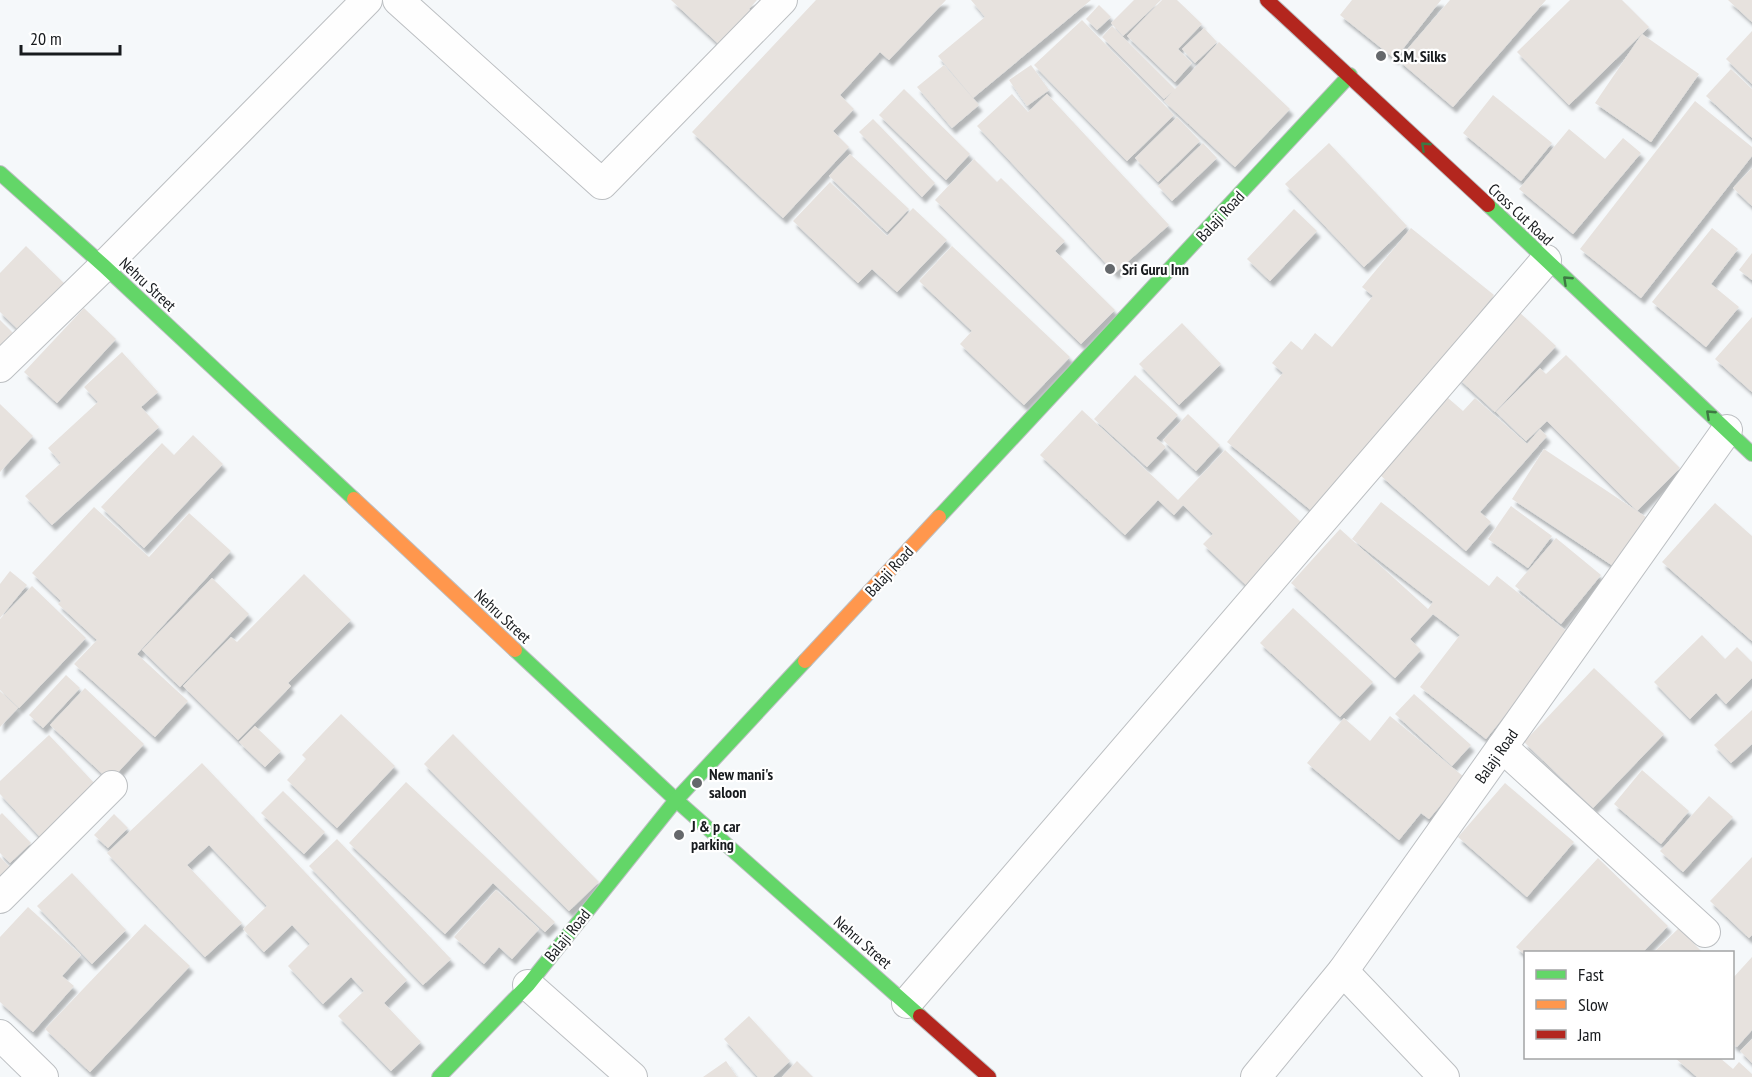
<svg xmlns="http://www.w3.org/2000/svg" width="1752" height="1077" viewBox="0 0 1752 1077" font-family="'PT Sans Narrow',sans-serif">
<style>
.building{fill:#e7e2de;filter:url(#shadow)}
.lines{fill:none;stroke-linecap:round;stroke-linejoin:round}
.street-casing{stroke:#bcbfc2;stroke-width:32}
.fast-casing{stroke:#bcbfc2;stroke-width:16}
.slow-casing{stroke:#bcbfc2;stroke-width:16}
.jam-casing{stroke:#bcbfc2;stroke-width:16}
.street{stroke:#fefefe;stroke-width:30}
.fast{stroke:#63d668;stroke-width:14}
.slow{stroke:#ff974d;stroke-width:14}
.jam{stroke:#b3261e;stroke-width:14}
.oneway{stroke:#3e7843}
.poi-dot{fill:#65686b;stroke:#fff;stroke-width:2}
.labels{text-anchor:middle;dominant-baseline:central;stroke-width:4.5;stroke-linejoin:round;paint-order:stroke}
.poi-label{font-size:16px;font-weight:bold;fill:#181b1e;stroke:#fff;text-anchor:start}
.street-label{font-size:16px;fill:#181b1e;stroke:#fff}
</style>
<defs>
<filter id="shadow"><feDropShadow dx="3.5" dy="6" stdDeviation="1.5" flood-color="#0004"/></filter>
</defs>
<rect width="100%" height="100%" fill="#f5f8fa"/>
<!-- building -->
<g class="building">
<polygon points="671,0 757,0 749,9 755,15 724,49"/>
<polygon points="816,0 946,0 889,60 880,52 840,95 854,109 833,131 849,147 783,218 692,132"/>
<polygon points="971,0 1091,0 973,98 938,56 985,17"/>
<polygon points="1134,0 1161,0 1123,36 1111,23"/>
<polygon points="1162,0 1177,0 1202,24 1178,49 1192,63 1175,82 1127,36"/>
<polygon points="1352,0 1441,0 1395,59 1340,15"/>
<polygon points="1450,0 1546,0 1453,107 1398,60"/>
<polygon points="1570,0 1622,0 1649,27 1569,105 1517,52"/>
<polygon points="1728,0 1752,0 1752,22"/>
<polygon points="1099,5 1111,17 1097,30 1086,19"/>
<polygon points="1082,20 1174,115 1127,161 1034,65"/>
<polygon points="1112,26 1175,89 1219,42 1290,109 1235,167 1164,101 1172,92 1164,99 1102,37"/>
<polygon points="1204,28 1217,42 1195,63 1182,49"/>
<polygon points="1752,31 1752,84 1726,59"/>
<polygon points="1642,34 1699,74 1651,142 1595,103"/>
<polygon points="944,65 979,105 952,128 917,87"/>
<polygon points="1031,65 1049,90 1027,106 1009,80"/>
<polygon points="1731,69 1752,89 1752,138 1706,96"/>
<polygon points="904,89 970,154 946,180 879,115"/>
<polygon points="1012,94 1028,112 1047,94 1169,225 1115,273 977,126"/>
<polygon points="1493,95 1552,143 1521,181 1463,133"/>
<polygon points="1695,101 1752,147 1752,156 1641,298 1580,249"/>
<polygon points="1177,117 1200,141 1158,182 1135,158"/>
<polygon points="873,119 935,183 922,197 859,132"/>
<polygon points="1569,129 1605,159 1623,138 1641,153 1573,234 1519,189"/>
<polygon points="1203,143 1217,158 1172,201 1158,186"/>
<polygon points="1329,143 1407,226 1364,267 1285,184"/>
<polygon points="850,154 909,209 887,232 829,176"/>
<polygon points="974,159 997,182 1001,178 1065,241 1055,251 1115,310 1081,344 935,200"/>
<polygon points="1752,168 1752,206 1733,188"/>
<polygon points="830,182 887,236 913,208 947,240 897,292 872,269 858,283 793,221"/>
<polygon points="1294,209 1317,231 1270,281 1247,259"/>
<polygon points="1411,228 1494,295 1368,450 1318,516 1227,442 1283,373 1272,363 1291,341 1302,350 1315,333 1332,347 1373,296 1362,287"/>
<polygon points="1712,228 1738,249 1711,284 1739,307 1706,347 1652,302"/>
<polygon points="26,246 69,288 24,335 0,312 0,273"/>
<polygon points="952,246 1070,357 1024,405 960,344 972,331 919,281"/>
<polygon points="1752,253 1752,280 1739,270"/>
<polygon points="84,308 116,339 57,403 24,372"/>
<polygon points="1518,311 1556,346 1495,412 1457,377"/>
<polygon points="1752,317 1752,392 1715,359"/>
<polygon points="0,320 18,338 0,354"/>
<polygon points="1182,323 1221,364 1179,405 1139,364"/>
<polygon points="122,352 158,392 141,407 159,427 52,525 25,496 61,463 48,448 98,402 84,387"/>
<polygon points="1566,355 1680,468 1637,511 1646,517 1613,566 1512,499 1544,449 1637,511 1547,421 1526,441 1496,412 1540,368 1546,374"/>
<polygon points="1135,375 1178,415 1156,438 1166,447 1147,467 1094,419"/>
<polygon points="1448,398 1463,411 1475,398 1527,444 1540,429 1547,436 1480,512 1491,522 1466,551 1380,475"/>
<polygon points="0,404 33,436 0,472"/>
<polygon points="1082,410 1178,500 1225,450 1304,525 1247,586 1203,544 1213,534 1183,505 1174,515 1158,500 1125,535 1040,455"/>
<polygon points="1188,414 1220,445 1196,471 1163,440"/>
<polygon points="193,435 223,464 144,548 101,507 162,443 174,455"/>
<polygon points="1381,502 1489,586 1497,576 1570,634 1486,739 1420,687 1460,635 1433,614 1410,639 1421,650 1395,678 1291,583 1340,529 1428,609 1433,602 1352,539"/>
<polygon points="1715,503 1752,536 1752,641 1662,562"/>
<polygon points="1511,506 1552,536 1528,568 1488,539"/>
<polygon points="94,507 149,557 189,513 231,551 137,654 188,701 155,737 74,664 97,640 58,604 61,601 32,573"/>
<polygon points="1556,538 1601,575 1561,624 1515,586"/>
<polygon points="10,571 27,585 0,618 0,584"/>
<polygon points="304,574 351,620 288,683 291,686 238,740 183,686 231,637 237,642"/>
<polygon points="212,578 249,614 180,687 142,650"/>
<polygon points="32,586 86,638 19,708 0,690 0,619"/>
<polygon points="1293,608 1373,682 1340,717 1260,643"/>
<polygon points="1702,635 1725,659 1737,647 1752,662 1752,678 1726,704 1716,693 1690,719 1654,682"/>
<polygon points="1594,668 1664,734 1593,808 1524,742"/>
<polygon points="66,675 80,688 43,728 29,715"/>
<polygon points="85,688 144,744 110,781 50,725"/>
<polygon points="0,691 18,708 0,727"/>
<polygon points="1414,694 1471,745 1452,766 1395,714"/>
<polygon points="1752,710 1752,744 1731,763 1714,745"/>
<polygon points="341,714 395,766 337,828 287,780 306,759 302,755"/>
<polygon points="1390,716 1464,777 1429,819 1421,813 1399,840 1307,763 1344,718 1370,741"/>
<polygon points="255,726 281,751 265,767 239,742"/>
<polygon points="453,734 599,882 569,911 424,764"/>
<polygon points="49,735 97,786 41,838 0,794 0,781"/>
<polygon points="202,763 407,980 384,1003 421,1042 391,1071 338,1016 364,991 351,977 323,1004 288,966 310,944 292,925 264,952 243,929 267,906 209,845 187,865 242,923 205,957 107,853"/>
<polygon points="1642,770 1689,811 1661,844 1614,804"/>
<polygon points="406,782 555,922 545,932 493,883 445,934 349,843"/>
<polygon points="1505,783 1574,842 1527,897 1458,837"/>
<polygon points="283,791 325,832 304,854 261,813"/>
<polygon points="1709,796 1733,817 1683,872 1660,851"/>
<polygon points="2,813 31,843 10,863 0,853 0,815"/>
<polygon points="114,814 128,828 108,848 94,835"/>
<polygon points="337,839 451,959 423,985 309,866"/>
<polygon points="0,857 10,867 0,877"/>
<polygon points="1752,857 1752,935 1749,938 1710,901"/>
<polygon points="1598,858 1668,926 1643,952 1526,952 1526,956 1516,947"/>
<polygon points="72,873 126,930 92,964 37,906"/>
<polygon points="496,890 539,929 512,959 499,947 484,964 454,937"/>
<polygon points="28,907 81,955 62,976 74,986 33,1032 0,1002 0,937"/>
<polygon points="145,924 190,966 90,1072 45,1029"/>
<polygon points="1679,928 1702,952 1654,952"/>
<polygon points="1752,957 1752,1030 1737,1047 1732,1043 1732,979"/>
<polygon points="749,1016 790,1061 773,1077 758,1077 724,1039"/>
<polygon points="1752,1039 1752,1063 1740,1051"/>
<polygon points="1675,1058 1720,1058 1733,1069 1739,1062 1752,1074 1752,1077 1697,1077"/>
<polygon points="726,1061 737,1077 703,1077"/>
<polygon points="797,1061 813,1077 782,1077"/>
</g>
<g class="lines">
<!-- street casing -->
<g class="street-casing">
<g id="street">
<polyline points="398,0 602,184 782,0"/>
<polyline points="0,367 104,266 367,0"/>
<polyline points="1502,747 1705,932"/>
<polyline points="0,898 112,786"/>
<polyline points="1343,971 1444,1077"/>
<polyline points="528,985 632,1077"/>
<polyline points="907,1003 1546,260"/>
<polyline points="0,1035 43,1077"/>
<polyline points="1256,1077 1343,971 1727,430"/>
</g>
</g>
<!-- fast casing -->
<g class="fast-casing">
<g id="fast">
<polyline points="0,173 104,266 354,499"/>
<polyline points="1488,205 1752,454"/>
<polyline points="939,517 1350,75"/>
<polyline points="515,650 676,800 920,1016"/>
<polyline points="439,1077 528,985 676,800 805,661"/>
</g>
</g>
<!-- slow casing -->
<g class="slow-casing">
<g id="slow">
<polyline points="354,499 515,650"/>
<polyline points="805,661 939,517"/>
</g>
</g>
<!-- jam casing -->
<g class="jam-casing">
<g id="jam">
<polyline points="1267,0 1488,205"/>
<polyline points="920,1016 989,1077"/>
</g>
</g>
<!-- street -->
<use href="#street" class="street"/>
<!-- fast -->
<use href="#fast" class="fast"/>
<!-- slow -->
<use href="#slow" class="slow"/>
<!-- jam -->
<use href="#jam" class="jam"/>
</g>
<!-- one-way arrows -->
<defs><path id="oneway-chevron" d="M-2-3.5L2.5 0L-2 3.5" fill="none" stroke-width="1.6" stroke-linecap="round" stroke-linejoin="round" transform="scale(1.5)"/></defs>
<g class="oneway">
<use href="#oneway-chevron" transform="translate(1425 146) rotate(-137)"/>
<use href="#oneway-chevron" transform="translate(1567 280) rotate(-137)"/>
<use href="#oneway-chevron" transform="translate(1710 414) rotate(-137)"/>
</g>
<!-- markers -->
<g class="poi-dot">
<circle cx="1381" cy="56" r="6"/>
<circle cx="1110" cy="269" r="6"/>
<circle cx="697" cy="783" r="6"/>
<circle cx="679" cy="835" r="6"/>
</g>
<g class="labels">
<!-- poi labels -->
<g class="poi-label">
<text x="1393" y="56">S.M. Silks</text>
<text x="1122" y="269">Sri Guru Inn</text>
<text x="709" y="774">New mani's<tspan x="709" dy="18">saloon</tspan></text>
<text x="691" y="826">J &amp; p car<tspan x="691" dy="18">parking</tspan></text>
</g>
<!-- street labels -->
<g class="street-label">
<text transform="translate(1521 214) rotate(43)">Cross Cut Road</text>
<text transform="translate(1220 216) rotate(-47)">Balaji Road</text>
<text transform="translate(148 284) rotate(43)">Nehru Street</text>
<text transform="translate(889 571) rotate(-47)">Balaji Road</text>
<text transform="translate(503 616) rotate(43)">Nehru Street</text>
<text transform="translate(1496 756) rotate(-55)">Balaji Road</text>
<text transform="translate(567 935) rotate(-51)">Balaji Road</text>
<text transform="translate(863 942) rotate(41)">Nehru Street</text>
</g>
</g>
<!-- legend -->
<rect x="1524" y="951" width="210" height="108" fill="#ffffff" stroke="#a3a4a5" stroke-width="1.5"/>
<rect x="1536" y="970" width="30" height="9" fill="#63d668" stroke="#a3a4a5" stroke-width="1.5"/>
<text x="1578" y="981" font-size="18" fill="#181b1e">Fast</text>
<rect x="1536" y="1000" width="30" height="9" fill="#ff974d" stroke="#a3a4a5" stroke-width="1.5"/>
<text x="1578" y="1011" font-size="18" fill="#181b1e">Slow</text>
<rect x="1536" y="1030" width="30" height="9" fill="#b3261e" stroke="#a3a4a5" stroke-width="1.5"/>
<text x="1578" y="1041" font-size="18" fill="#181b1e">Jam</text>
<!-- scale -->
<path d="M21 45v9h99v-9" fill="none" stroke="#181b1e" stroke-width="3"/>
<text x="30" y="45" font-size="18" fill="#181b1e" stroke="#ffffff" stroke-width="4.5" paint-order="stroke">20 m</text>
</svg>
